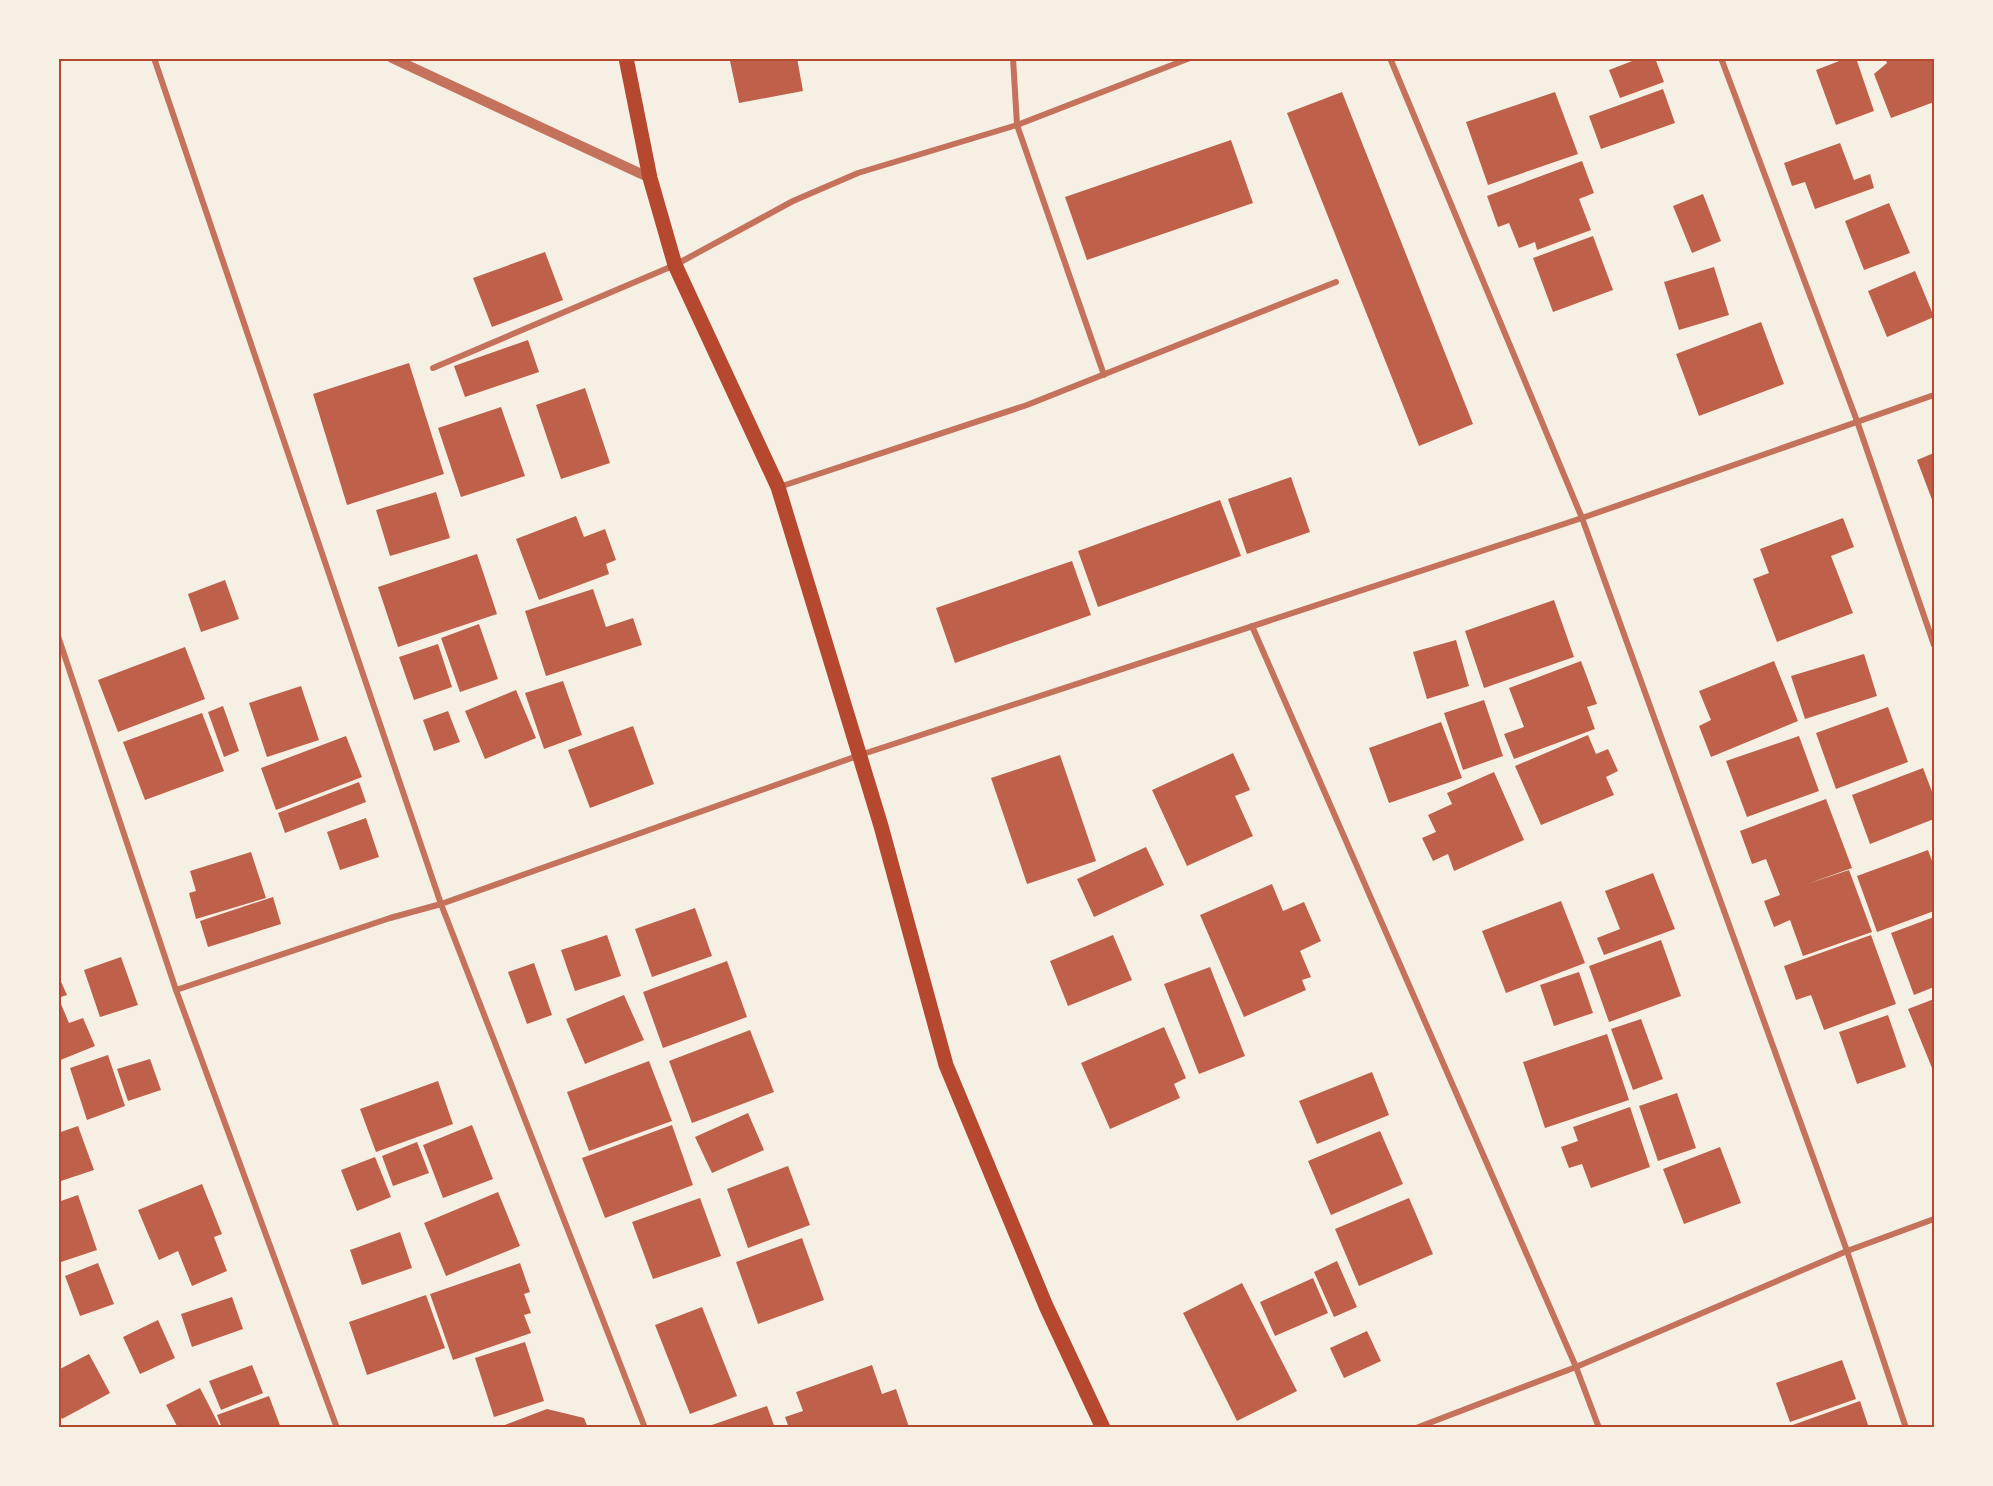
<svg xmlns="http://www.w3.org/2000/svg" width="1993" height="1486" viewBox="0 0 1993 1486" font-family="'Public Sans',sans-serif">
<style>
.building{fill:#bf614a}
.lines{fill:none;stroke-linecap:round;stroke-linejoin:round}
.minor{stroke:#c5725c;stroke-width:6}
.tertiary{stroke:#c5725c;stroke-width:10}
.primary{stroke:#b5482f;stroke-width:15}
.neatline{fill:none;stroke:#b5482f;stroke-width:2}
</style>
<rect width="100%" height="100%" fill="#f6efe4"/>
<!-- building -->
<g class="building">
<polygon points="743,58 797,58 803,91 739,103 730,61"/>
<polygon points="1640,58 1655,58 1664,82 1620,98 1609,70"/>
<polygon points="1847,58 1856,58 1874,111 1836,125 1816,70"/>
<polygon points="1885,58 1934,58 1934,102 1891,118 1874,74 1887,63"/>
<polygon points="1663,89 1675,123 1601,149 1589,116"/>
<polygon points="1342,92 1473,424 1419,446 1287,113"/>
<polygon points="1555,92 1578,154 1488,185 1466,122"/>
<polygon points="1231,140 1253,203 1087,260 1065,197"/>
<polygon points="1840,143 1854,180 1870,174 1874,188 1815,209 1805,182 1792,186 1784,163"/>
<polygon points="1582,161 1594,193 1579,199 1591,230 1537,250 1535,242 1519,248 1509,223 1498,227 1487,196"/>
<polygon points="1703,194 1721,241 1692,253 1673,206"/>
<polygon points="1889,203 1910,253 1864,270 1845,221"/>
<polygon points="1593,236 1613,290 1553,312 1533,258"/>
<polygon points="545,252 563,300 492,327 473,278"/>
<polygon points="1714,267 1729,315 1679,330 1664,282"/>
<polygon points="1915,271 1934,317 1887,337 1868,291"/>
<polygon points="1761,322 1784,384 1699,416 1676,354"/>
<polygon points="528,340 539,372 465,397 454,366"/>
<polygon points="409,363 444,474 347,505 313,394"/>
<polygon points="585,388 610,463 561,479 536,405"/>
<polygon points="501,407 525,476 461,497 438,428"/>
<polygon points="1934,453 1934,505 1917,460"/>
<polygon points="1291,477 1310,532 1247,554 1228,499"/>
<polygon points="436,492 450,538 390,556 376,510"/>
<polygon points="1220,500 1241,556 1098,607 1078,551"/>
<polygon points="576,516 584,537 605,529 616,560 606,564 609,574 539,600 516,539"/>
<polygon points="1843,518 1854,547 1831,556 1853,613 1777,642 1753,579 1769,573 1760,549"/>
<polygon points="477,554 497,614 398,647 378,587"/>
<polygon points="1072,561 1091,615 955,663 936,608"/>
<polygon points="225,580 239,619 201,632 188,594"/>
<polygon points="593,589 606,627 633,618 642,645 546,676 525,611"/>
<polygon points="1554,600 1574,657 1484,688 1465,631"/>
<polygon points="479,624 498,679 460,692 441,638"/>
<polygon points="1456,640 1469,686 1427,699 1413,652"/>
<polygon points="438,644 452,687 414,700 399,657"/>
<polygon points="185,647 205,699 118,732 98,680"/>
<polygon points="1864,654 1877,696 1805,719 1791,676"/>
<polygon points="1581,661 1597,704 1587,707 1595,729 1514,759 1504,734 1524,727 1509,688"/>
<polygon points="1774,661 1798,721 1711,757 1699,726 1711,720 1699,691"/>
<polygon points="563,681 582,735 544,749 525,693"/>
<polygon points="301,686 319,740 267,757 249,703"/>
<polygon points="516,690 536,738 485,759 465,711"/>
<polygon points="1484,700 1503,756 1463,770 1444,713"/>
<polygon points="223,706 239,751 224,757 208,712"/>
<polygon points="1888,707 1908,762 1836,789 1816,733"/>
<polygon points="448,711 460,742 434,751 423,720"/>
<polygon points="202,713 224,771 145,800 123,742"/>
<polygon points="1441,722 1462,778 1389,803 1369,748"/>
<polygon points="633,726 654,784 590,808 568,750"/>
<polygon points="1588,735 1596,754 1608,749 1618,771 1606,777 1614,795 1541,825 1515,766"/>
<polygon points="346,736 362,777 276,810 261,768"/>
<polygon points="1799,736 1819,791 1747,817 1726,761"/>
<polygon points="1233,753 1250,790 1235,796 1253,836 1187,866 1152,790"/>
<polygon points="1060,755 1096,861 1027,884 991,778"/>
<polygon points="1923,768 1934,797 1934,819 1870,844 1852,795"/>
<polygon points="1494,772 1524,840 1454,871 1448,854 1433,861 1422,838 1436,832 1428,815 1452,804 1447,793"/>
<polygon points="359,782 366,802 285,833 278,813"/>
<polygon points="1826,799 1852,868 1807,884 1849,870 1872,932 1803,956 1790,920 1774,927 1764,901 1780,895 1766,859 1752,864 1740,831"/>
<polygon points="366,818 379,857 340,870 327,832"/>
<polygon points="1146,847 1164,885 1094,917 1077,879"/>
<polygon points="1928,850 1934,866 1934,911 1877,932 1857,876"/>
<polygon points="251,852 266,898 196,919 189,893 196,891 190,871"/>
<polygon points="1653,873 1675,929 1604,955 1597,938 1620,929 1605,891"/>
<polygon points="1272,884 1283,911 1304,902 1321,941 1300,951 1311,977 1302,980 1306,990 1244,1017 1200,915"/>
<polygon points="273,897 281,924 208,947 200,921"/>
<polygon points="1561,901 1585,963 1506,993 1482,931"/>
<polygon points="695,908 712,956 652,977 635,929"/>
<polygon points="1934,917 1934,987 1914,995 1891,933"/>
<polygon points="607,935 621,976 575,991 561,950"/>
<polygon points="1113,935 1132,980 1068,1006 1050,961"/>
<polygon points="1871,935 1896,1004 1824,1030 1811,995 1796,1000 1784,966"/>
<polygon points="1661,940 1681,996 1609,1022 1589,966"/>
<polygon points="121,957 138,1005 100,1017 84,970"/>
<polygon points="727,961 747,1017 663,1048 643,992"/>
<polygon points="534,963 552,1015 527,1024 508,972"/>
<polygon points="1210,967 1245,1056 1199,1074 1164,984"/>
<polygon points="1579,972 1593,1013 1554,1026 1540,985"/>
<polygon points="58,975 67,995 58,998"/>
<polygon points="624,995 644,1040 585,1064 566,1019"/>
<polygon points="1934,999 1934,1073 1908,1009"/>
<polygon points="61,1004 69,1023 83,1018 95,1046 58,1061 58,1005"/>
<polygon points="1888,1015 1906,1067 1857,1084 1839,1032"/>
<polygon points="1641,1019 1663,1079 1633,1090 1611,1029"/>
<polygon points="1164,1027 1186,1078 1174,1084 1180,1098 1110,1129 1081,1063"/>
<polygon points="750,1030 774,1092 692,1123 669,1061"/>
<polygon points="1607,1034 1629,1100 1545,1128 1523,1062"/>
<polygon points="108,1055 125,1106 87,1120 70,1068"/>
<polygon points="150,1059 161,1090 128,1101 117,1069"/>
<polygon points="649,1061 672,1121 589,1151 567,1092"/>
<polygon points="1372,1072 1389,1115 1317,1144 1299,1101"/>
<polygon points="438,1081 453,1124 376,1152 360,1109"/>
<polygon points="1677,1093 1696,1148 1658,1161 1639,1106"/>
<polygon points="1630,1107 1650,1167 1591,1188 1582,1164 1569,1168 1561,1147 1578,1141 1573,1127"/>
<polygon points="748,1113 764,1150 712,1173 695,1137"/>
<polygon points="472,1125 493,1179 443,1198 423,1145"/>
<polygon points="672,1125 693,1185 605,1218 582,1158"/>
<polygon points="78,1126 94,1170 58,1182 58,1133"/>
<polygon points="1380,1131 1403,1184 1331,1215 1308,1161"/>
<polygon points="417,1142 429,1173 393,1186 382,1156"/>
<polygon points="1720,1147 1741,1203 1684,1224 1663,1169"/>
<polygon points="375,1157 391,1197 357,1211 341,1170"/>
<polygon points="788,1166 810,1225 748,1248 727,1189"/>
<polygon points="202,1184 222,1234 214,1237 227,1271 192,1286 178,1251 159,1260 138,1210"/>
<polygon points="498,1192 520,1246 446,1276 424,1223"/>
<polygon points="78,1195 97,1250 58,1263 58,1202"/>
<polygon points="700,1198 721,1256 653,1279 632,1222"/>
<polygon points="1409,1198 1433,1254 1359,1286 1335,1229"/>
<polygon points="400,1232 412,1268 362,1285 350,1250"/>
<polygon points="802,1238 824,1300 758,1324 736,1262"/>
<polygon points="1337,1261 1357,1307 1334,1317 1314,1272"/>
<polygon points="98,1263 114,1304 80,1316 65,1276"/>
<polygon points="520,1263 530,1292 524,1294 531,1313 524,1315 531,1333 453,1360 430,1294"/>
<polygon points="1313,1278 1328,1313 1275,1336 1260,1302"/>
<polygon points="1242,1283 1297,1391 1237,1421 1183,1313"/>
<polygon points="426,1295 445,1348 367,1375 349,1322"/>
<polygon points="232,1297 243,1329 192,1347 181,1314"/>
<polygon points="702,1307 737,1396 690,1414 655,1325"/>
<polygon points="158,1320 175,1358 140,1374 123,1337"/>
<polygon points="1367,1331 1381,1361 1344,1378 1330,1348"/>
<polygon points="525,1342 544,1401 494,1417 475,1358"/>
<polygon points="89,1354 110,1393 62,1419 58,1412 58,1370"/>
<polygon points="1842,1360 1856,1399 1790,1422 1776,1383"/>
<polygon points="252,1365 263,1393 221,1410 209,1381"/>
<polygon points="872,1365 882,1394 896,1389 909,1427 789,1428 785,1417 803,1411 796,1392"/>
<polygon points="200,1388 219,1425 214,1428 178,1428 166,1405"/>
<polygon points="269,1396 281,1428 222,1428 217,1415"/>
<polygon points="1860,1401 1869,1428 1787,1428 1787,1427"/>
<polygon points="767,1406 775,1428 706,1428 706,1427"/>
<polygon points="547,1409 584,1418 588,1428 497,1428"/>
</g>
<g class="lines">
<!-- minor -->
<g class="minor">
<polyline points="154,58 441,904 645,1428"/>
<polyline points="1013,58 1017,125 1104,375"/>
<polyline points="1390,58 1582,518 1847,1251 1906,1428"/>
<polyline points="1721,58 1857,421 1934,645"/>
<polyline points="433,368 675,265 793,201 858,173 1017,125 1190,58"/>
<polyline points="779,487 1027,405 1336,282"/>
<polyline points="1252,626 1576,1367 1599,1428"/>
<polyline points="58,636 176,990 337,1428"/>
<polyline points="176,990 390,918 441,904 860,755 1582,518 1934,395"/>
<polyline points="1416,1428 1576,1367 1847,1251 1934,1219"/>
</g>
<!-- tertiary -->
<polyline class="tertiary" points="392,58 650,178"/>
<!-- primary -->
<polyline class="primary" points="626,58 650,178 675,265 778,487 881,826 946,1065 1046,1306 1103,1428"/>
</g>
<!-- border -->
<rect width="1993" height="1486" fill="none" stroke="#f6efe4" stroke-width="120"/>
<rect x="60" y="60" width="1873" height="1366" class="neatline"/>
</svg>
